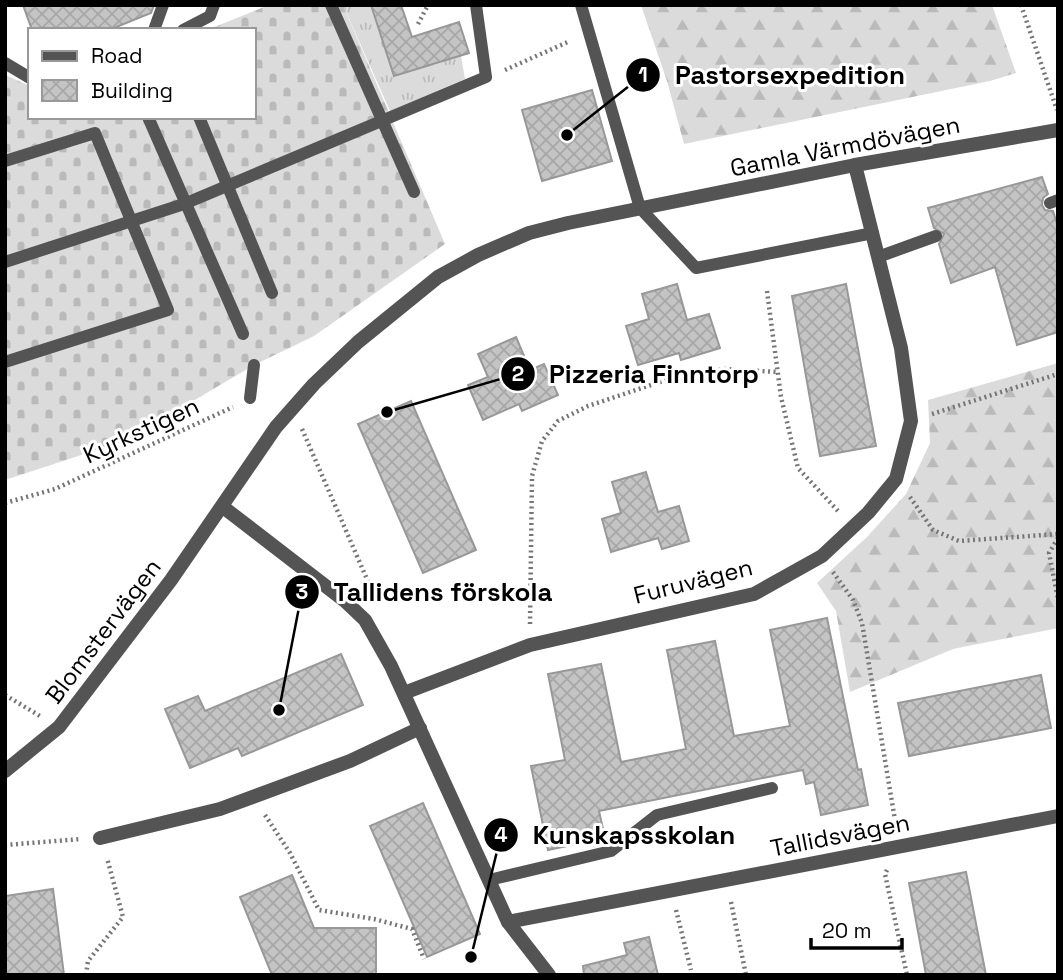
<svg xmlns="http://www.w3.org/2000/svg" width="1063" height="980" viewBox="0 0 1063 980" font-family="'Space Grotesk',sans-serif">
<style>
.grass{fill:url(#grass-tufts)}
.forest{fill:url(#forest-firs)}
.cemetery{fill:url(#cemetery-stones)}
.building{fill:url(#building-cross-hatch);stroke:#989898;stroke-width:2}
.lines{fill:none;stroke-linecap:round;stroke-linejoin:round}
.path{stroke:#767676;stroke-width:4.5;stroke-dasharray:2 3.5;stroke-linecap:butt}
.service{stroke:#545454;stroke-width:12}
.minor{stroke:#545454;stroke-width:14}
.labels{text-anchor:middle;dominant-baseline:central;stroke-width:6;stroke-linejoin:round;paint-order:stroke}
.street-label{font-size:24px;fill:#000;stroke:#fff}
.leader{fill:none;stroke:#000;stroke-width:2.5}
.callout-dot{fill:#000;stroke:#fff;stroke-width:2.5}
.mark-label{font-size:21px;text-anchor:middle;font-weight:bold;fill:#fff}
.callout-label{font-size:26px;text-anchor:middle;font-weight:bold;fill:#000;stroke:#fff;stroke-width:6;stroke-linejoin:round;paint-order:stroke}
</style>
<defs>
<pattern id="grass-tufts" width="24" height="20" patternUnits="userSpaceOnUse" patternTransform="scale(1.75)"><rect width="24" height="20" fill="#dbdbdb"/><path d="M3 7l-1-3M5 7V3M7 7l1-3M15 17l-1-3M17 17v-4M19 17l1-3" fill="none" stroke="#bababa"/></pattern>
<pattern id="forest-firs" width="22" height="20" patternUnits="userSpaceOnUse" patternTransform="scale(1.75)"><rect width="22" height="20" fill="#dbdbdb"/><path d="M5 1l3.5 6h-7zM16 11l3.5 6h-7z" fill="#bababa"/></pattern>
<pattern id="cemetery-stones" width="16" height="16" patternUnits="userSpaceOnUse" patternTransform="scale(1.75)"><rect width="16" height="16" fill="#dbdbdb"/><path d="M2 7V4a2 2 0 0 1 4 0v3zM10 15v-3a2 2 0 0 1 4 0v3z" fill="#bababa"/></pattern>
<pattern id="building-cross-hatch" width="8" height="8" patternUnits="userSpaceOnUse" patternTransform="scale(1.75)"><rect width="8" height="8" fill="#c4c4c4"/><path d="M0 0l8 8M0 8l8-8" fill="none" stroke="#a7a7a7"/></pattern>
</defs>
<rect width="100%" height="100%" fill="#fff"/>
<!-- grass -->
<polygon class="grass" points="343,5 371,5 394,76 422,68 430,52 434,65 461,56 465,79 390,111"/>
<!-- forest -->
<g class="forest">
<polygon points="641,5 992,5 1016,73 990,81 684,144 667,81"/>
<polygon points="1058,363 1058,628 953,649 850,692 836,611 817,583 867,537 906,494 930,443 928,400"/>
</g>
<!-- cemetery -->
<polygon class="cemetery" points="269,5 343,5 445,244 314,336 254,365 127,440 5,480 5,75 30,86 30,117 254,117 254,30 207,30"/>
<!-- building -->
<g class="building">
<polygon points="23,5 154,5 151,13 109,30 32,30"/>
<polygon points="371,5 401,5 412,37 459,22 469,53 394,76"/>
<polygon points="592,90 612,161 542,181 522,110"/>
<polygon points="1042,177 1048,194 1043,198 1042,205 1045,210 1053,211 1058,227 1058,332 1017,345 995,267 951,283 939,244 944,234 934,228 928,208"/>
<polygon points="677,284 687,320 709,314 720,348 681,360 679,353 638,365 626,326 649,319 642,294"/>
<polygon points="846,284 876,446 820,456 792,296"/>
<polygon points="516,337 530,370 544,364 558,395 522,411 519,404 483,420 468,385 488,377 478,354"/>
<polygon points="411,401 476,550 423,573 358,424"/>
<polygon points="646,472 658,512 679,506 689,541 662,549 658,538 611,552 602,519 621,513 612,482"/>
<polygon points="827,618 858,770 861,769 868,805 821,815 814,782 806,784 803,770 599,811 605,838 548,850 531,766 565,760 548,674 601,664 621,762 686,749 667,650 715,641 734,736 790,726 770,630"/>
<polygon points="341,654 363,705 242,756 238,748 190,768 165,709 198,696 205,711"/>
<polygon points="1041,675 1051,728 909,756 898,703"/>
<polygon points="423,803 480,934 427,957 370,826"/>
<polygon points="966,872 986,975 926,975 909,883"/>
<polygon points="292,875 314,928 376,928 376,975 272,975 240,897"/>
<polygon points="53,889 64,975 5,975 5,896"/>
<polygon points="649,937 658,975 584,975 583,966 627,955 624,943"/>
</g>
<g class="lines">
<!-- path -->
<g class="path">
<polyline points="1021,5 1057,110"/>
<polyline points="418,24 428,5"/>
<polyline points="505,70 570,41"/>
<polyline points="767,291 781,397 798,468 838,511"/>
<polyline points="932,414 1058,374"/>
<polyline points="302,429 376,600"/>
<polyline points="910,497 933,530 959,541 1058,534"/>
<polyline points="5,503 55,489 233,407"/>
<polyline points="1058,538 1049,553 1058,599"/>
<polyline points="833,572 853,600 862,623 896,826"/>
<polyline points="530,624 532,476 542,441 558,421 588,406 675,377 725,369 778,372"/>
<polyline points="5,695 40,716"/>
<polyline points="265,815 290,853 319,910 374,919 412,929 424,959"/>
<polyline points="5,845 81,839"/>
<polyline points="887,870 885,874 907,975"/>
<polyline points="731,902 746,975"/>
<polyline points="676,910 691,970"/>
<polyline points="86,975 88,961 123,917 107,858"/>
</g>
<!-- service -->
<g class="service">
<polyline points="331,5 414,192"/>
<polyline points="581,5 640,208 696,268 873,233"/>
<polyline points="154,30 163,5"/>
<polyline points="183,30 210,16 214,5"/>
<polyline points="5,63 30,78"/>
<polyline points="148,117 243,334"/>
<polyline points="199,117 272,293"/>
<polyline points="5,161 95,133 168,310 5,362"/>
<polyline points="1050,203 1058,200"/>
<polyline points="878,257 936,236"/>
<polyline points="5,262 184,204 486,77 476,5"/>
<polyline points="250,398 254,365"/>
<polyline points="489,880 611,851 657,815 772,788"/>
</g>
<!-- minor -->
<g class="minor">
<polyline points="223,507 345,601 365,620 391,666 508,922 549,975"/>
<polyline points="404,693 530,645 754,594 822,556 868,513 896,479 911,421 901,348 855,165"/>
<polyline points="5,771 59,727 171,580 276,427 314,384 358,342 438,277 478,255 529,233 568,223 855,165 1058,130"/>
<polyline points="100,838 220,809 350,761 420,728"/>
<polyline points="508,922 1058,816"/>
</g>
</g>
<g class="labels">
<!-- street labels -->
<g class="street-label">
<text transform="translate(845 146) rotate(-11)">Gamla Värmdövägen</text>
<text transform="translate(141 430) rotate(-25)">Kyrkstigen</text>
<text transform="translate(693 581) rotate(-14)">Furuvägen</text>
<text transform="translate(103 631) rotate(-53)">Blomstervägen</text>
<text transform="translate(840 835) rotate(-11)">Tallidsvägen</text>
</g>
</g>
<!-- callouts -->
<path class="leader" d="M567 135L643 75M387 412L518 374M279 710L302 592M471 957L501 835"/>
<g class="callout-dot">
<circle cx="567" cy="135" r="7"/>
<circle cx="387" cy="412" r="7"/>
<circle cx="279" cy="710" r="7"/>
<circle cx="471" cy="957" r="7"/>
<circle cx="643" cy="75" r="18"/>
<circle cx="518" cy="374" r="18"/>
<circle cx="302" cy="592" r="18"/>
<circle cx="501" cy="835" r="18"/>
</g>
<g class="mark-label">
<text x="643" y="82">1</text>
<text x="518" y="381">2</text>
<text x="302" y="599">3</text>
<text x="501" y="842">4</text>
</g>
<g class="callout-label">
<text x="790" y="84">Pastorsexpedition</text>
<text x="654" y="383">Pizzeria Finntorp</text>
<text x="443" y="601">Tallidens förskola</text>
<text x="634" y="844">Kunskapsskolan</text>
</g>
<!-- border -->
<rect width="1063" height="980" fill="none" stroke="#000000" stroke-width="14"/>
<!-- legend -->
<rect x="28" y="28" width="228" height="91" fill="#ffffff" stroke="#999999" stroke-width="2"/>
<rect x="42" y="51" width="35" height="10" fill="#545454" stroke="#999999" stroke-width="2"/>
<text x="91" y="63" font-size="21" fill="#000000">Road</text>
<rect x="42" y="80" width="35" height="21" fill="url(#building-cross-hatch)" stroke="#999999" stroke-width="2"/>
<text x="91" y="98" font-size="21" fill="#000000">Building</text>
<!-- scale -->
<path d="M811 938v10h91v-10" fill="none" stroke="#000000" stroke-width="3.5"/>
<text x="822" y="938" font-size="21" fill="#000000" stroke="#ffffff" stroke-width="5" paint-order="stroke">20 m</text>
</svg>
